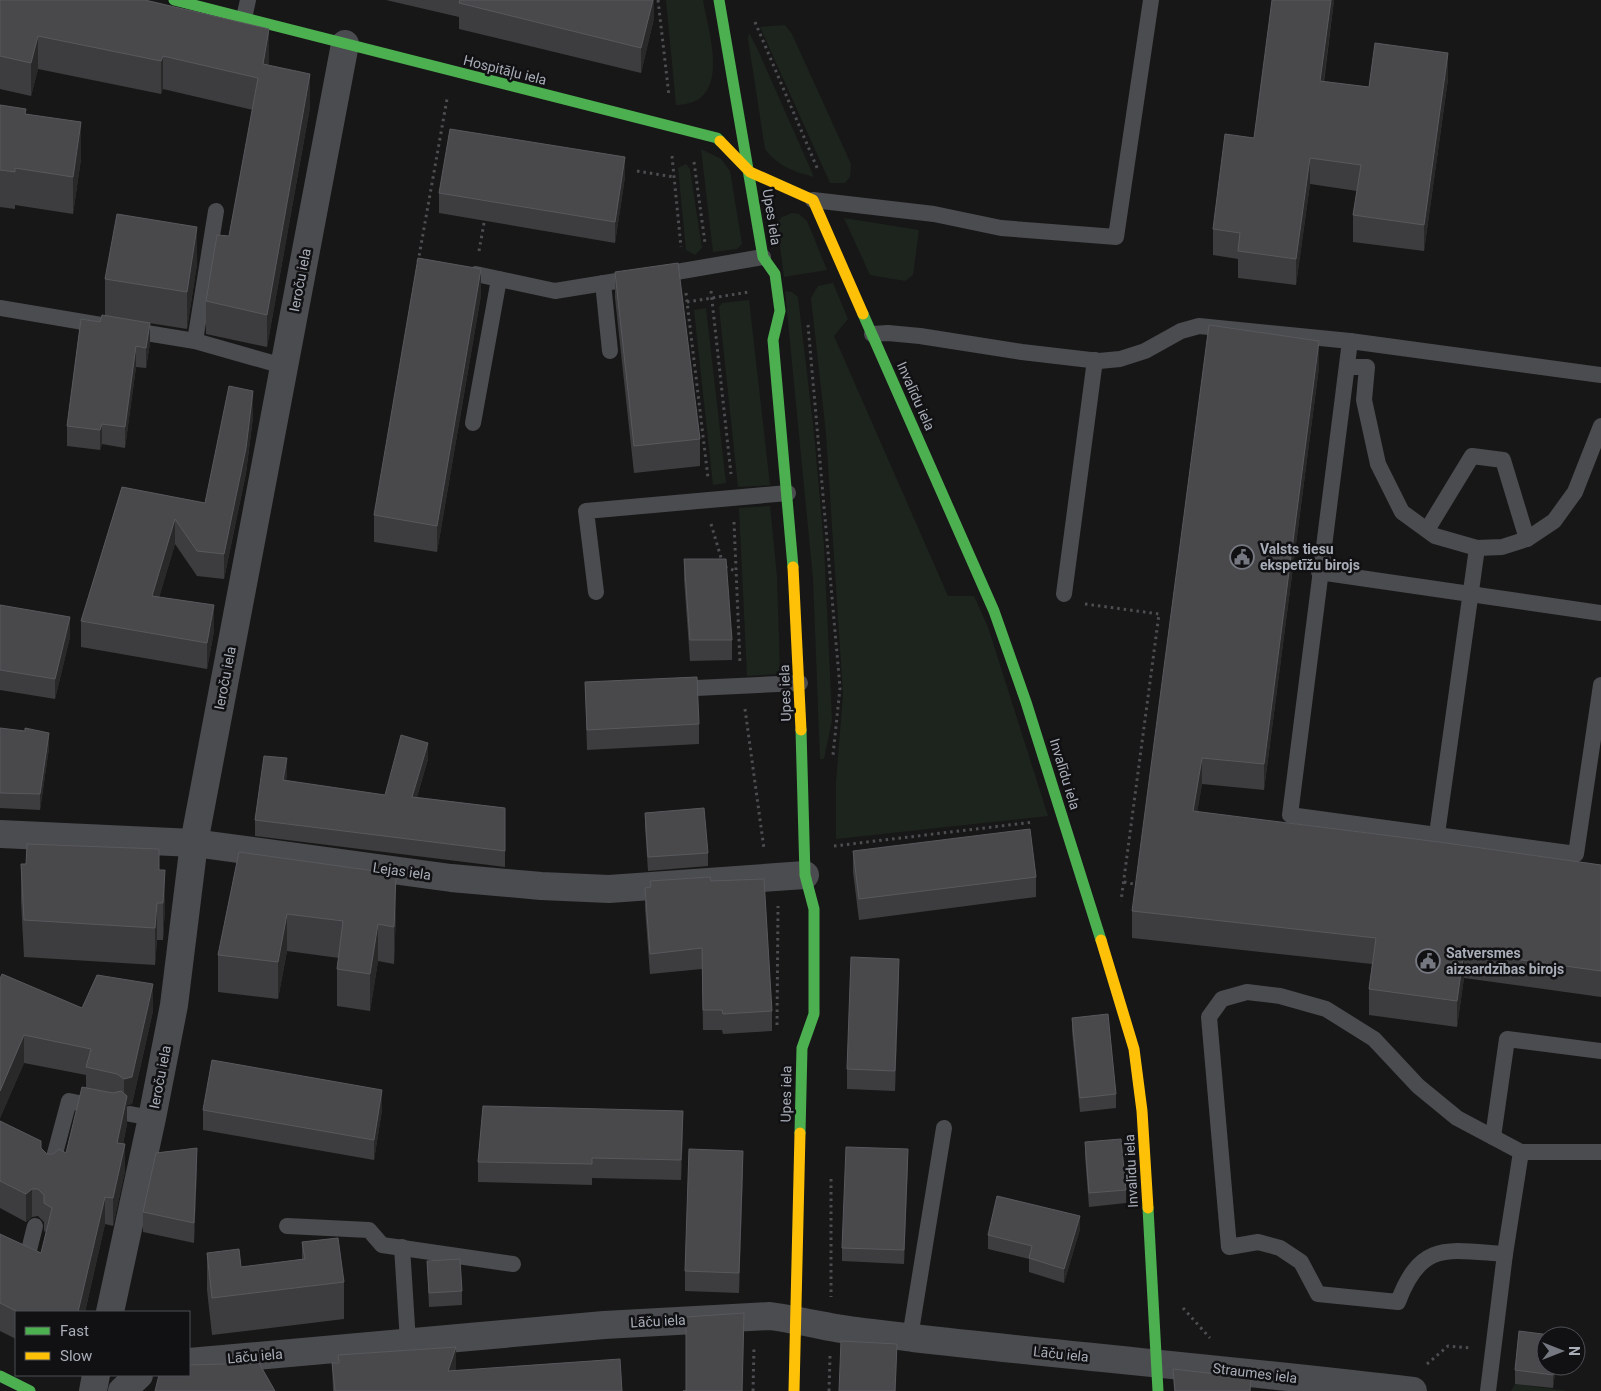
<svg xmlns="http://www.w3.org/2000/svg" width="1601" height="1391" viewBox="0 0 1601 1391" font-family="Roboto,sans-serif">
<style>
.green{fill:#1d241e}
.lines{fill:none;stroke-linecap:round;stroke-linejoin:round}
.path{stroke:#4d4e52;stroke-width:3;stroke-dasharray:2.5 4;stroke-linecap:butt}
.lane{stroke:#4b4c50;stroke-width:16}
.street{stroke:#4b4c50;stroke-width:28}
.fast{stroke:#4caf50;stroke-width:11}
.slow{stroke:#ffc107;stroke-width:11}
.wall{fill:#3d3d3f}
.shaded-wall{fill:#29292a}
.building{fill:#49494c;stroke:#58595d}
.labels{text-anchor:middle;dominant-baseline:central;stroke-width:5;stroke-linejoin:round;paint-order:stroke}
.street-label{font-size:14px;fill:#a8adb8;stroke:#111113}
.poi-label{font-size:14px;font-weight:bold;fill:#a8adb8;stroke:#111113;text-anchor:start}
</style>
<rect width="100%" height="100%" fill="#171717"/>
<!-- green -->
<g class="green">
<path d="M666 0H703C709 35 733 104 676 105Z"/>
<polygon points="785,25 792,34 851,164 850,177 845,183 830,183 760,27"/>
<path d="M749 33 757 48 814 177C793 171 779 167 765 149L748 39Z"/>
<polygon points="701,149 721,159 730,171 742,244 737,249 713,252"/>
<polygon points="686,164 690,169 702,248 695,255 686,250 678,168"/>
<polygon points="792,213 799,214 807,221 827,270 784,277 777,223 782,217"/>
<polygon points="844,218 919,230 913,275 905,281 870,275"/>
<polygon points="833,283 848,319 834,336 948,596 974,596 988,627 1048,816 836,839 836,782 843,694 826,434 811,298 818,286"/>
<polygon points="785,291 792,292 798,297 814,433 824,545 832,720 824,759 820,759 813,578"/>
<polygon points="749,300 770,485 738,487 719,307 722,303"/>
<polygon points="706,308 726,483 713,485 694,310"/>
<polygon points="770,506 777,577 780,674 747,676 739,508"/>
<polygon points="1515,1384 1568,1391 1511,1391"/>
</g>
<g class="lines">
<!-- path -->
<g class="path">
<polyline points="658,0 669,96"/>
<polyline points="755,22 818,170"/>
<polyline points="672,156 681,247"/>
<polyline points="694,162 705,243"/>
<polyline points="637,171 674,177"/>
<polyline points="479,251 484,223"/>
<polyline points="418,262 447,99"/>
<polyline points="711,291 731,474"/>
<polyline points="686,293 708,478"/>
<polyline points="687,302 749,292"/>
<polyline points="808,325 840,688 833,755"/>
<polyline points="734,522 740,663"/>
<polyline points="711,524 722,561"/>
<polyline points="725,567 736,571"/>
<polyline points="1085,604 1159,614 1121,901"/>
<polyline points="745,709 764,849"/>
<polyline points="834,846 1034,822"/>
<polyline points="1124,882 1138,885"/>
<polyline points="777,1025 778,906"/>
<polyline points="831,1179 831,1297"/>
<polyline points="1183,1308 1210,1338"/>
<polyline points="1427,1364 1448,1346 1471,1348"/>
<polyline points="753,1391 754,1347"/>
<polyline points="829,1391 830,1356"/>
</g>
<!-- lane -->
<g class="lane">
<polyline points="244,18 248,0"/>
<polyline points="813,200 934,214 1001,228 1116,237 1151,0"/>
<polyline points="476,274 555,291 635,278"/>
<polyline points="659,275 763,257"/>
<polyline points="603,283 610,351"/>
<polyline points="0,308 101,325"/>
<polyline points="128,330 195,341 283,366"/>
<polyline points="872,334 888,333 920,336 1022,352 1099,361 1120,359 1145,351 1181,331 1199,326 1350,341 1601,375"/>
<polyline points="195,341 216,211"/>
<polyline points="1350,341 1290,815 1576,854 1601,685"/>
<polyline points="1347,367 1367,367 1364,400 1378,464 1402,512 1435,536 1477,548 1502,547 1527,539 1554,521 1575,492 1601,426"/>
<polyline points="473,423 499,279"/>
<polyline points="1427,530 1472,456 1503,460 1527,539"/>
<polyline points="1319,572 1601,613"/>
<polyline points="596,592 586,511 788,493"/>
<polyline points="1064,594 1095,360"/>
<polyline points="675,689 800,683"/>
<polyline points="1437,834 1477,548"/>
<polyline points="130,1114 152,1118"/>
<polyline points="1493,1137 1507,1039 1601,1051"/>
<path d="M1521 1152 1505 1254C1448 1250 1421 1240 1398 1302L1318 1294 1301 1262 1280 1248 1258 1242 1229 1247 1209 1017 1222 999 1247 992 1280 996 1326 1009 1374 1039 1418 1086 1457 1118 1521 1152H1601"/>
<polyline points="50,1172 69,1101 98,1107"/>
<polyline points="287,1226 369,1230 382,1245 513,1264"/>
<polyline points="402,1247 408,1342"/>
<polyline points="28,1254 35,1226"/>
<polyline points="910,1337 944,1128"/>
<polyline points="1488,1391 1505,1254"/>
</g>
<!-- street -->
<g class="street">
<polyline points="0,834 194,843 451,878 541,886 609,889 805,875"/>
<polyline points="110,1312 152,1118 174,1005 194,843 345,44"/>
<path d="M189 1362 604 1325 770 1316C791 1319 810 1323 830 1327 857 1332 885 1334 913 1338 1079 1357 1246 1371 1413 1391"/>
<polyline points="93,1391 96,1375"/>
<polyline points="122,1391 139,1375"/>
</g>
<!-- fast -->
<g class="fast">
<polyline points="174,0 717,138 720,141"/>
<polyline points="719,0 763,257 775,274 780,311 773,340 793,567"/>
<polyline points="863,314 994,611 1026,702 1101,940"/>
<polyline points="800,1133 802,1048 814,1014 814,909 805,875 801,730"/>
<polyline points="1148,1208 1158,1391"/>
<polyline points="0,1376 30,1391"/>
</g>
<!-- slow -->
<g class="slow">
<polyline points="720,141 750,172 813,200 863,314"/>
<polyline points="793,567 801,730"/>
<polyline points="1101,940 1134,1049 1142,1111 1148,1208"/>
<polyline points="794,1391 800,1133"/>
</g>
</g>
<!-- wall -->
<g class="wall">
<polygon points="0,0 269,62 268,65 310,107 267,347 206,334 206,301 229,236 253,110 163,89 161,94 38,69 31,96 0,89"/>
<polygon points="386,0 654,0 654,18 641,73 459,29 459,17"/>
<polygon points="1334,0 1324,82 1369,87 1448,79 1424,251 1353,242 1353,215 1357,191 1310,184 1296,285 1238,278 1238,259 1213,255 1213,229"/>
<polygon points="0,105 26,114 81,159 73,214 15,205 15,209 0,207"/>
<polygon points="625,177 615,243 439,213 439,193"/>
<polygon points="197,264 187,329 105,316 105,279"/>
<polygon points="615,272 700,439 700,466 634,473 615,298"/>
<polygon points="481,295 437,552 374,542 374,515"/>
<polygon points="81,319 150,343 146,368 136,367 125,448 102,444 100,450 67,446 67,426"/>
<polygon points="1319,367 1264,790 1202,784 1197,812 1601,865 1601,997 1464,978 1457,1027 1369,1015 1369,989 1372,964 1132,938 1132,911"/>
<polygon points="253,417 246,473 224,579 197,576 175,544 159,597 214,631 207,669 81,647 81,621 122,487 205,503"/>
<polygon points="684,559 732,640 732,660 690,661 684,579"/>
<polygon points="0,605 70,637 55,699 0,690"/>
<polygon points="585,682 699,724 699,744 587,750"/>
<polygon points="0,728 49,748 40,810 0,808"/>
<polygon points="428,759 417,797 505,808 505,867 255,836 255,820 287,774 286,781 385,795"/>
<polygon points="645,813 708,853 708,866 648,871 645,827"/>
<polygon points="853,851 1036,877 1036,897 859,920 853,872"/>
<polygon points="239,852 396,911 394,964 378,961 370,1011 337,1006 337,969 339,958 287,951 278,999 218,992 218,955"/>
<polygon points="21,864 159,870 165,907 163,940 157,940 155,965 24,957 21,901"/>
<polygon points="650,881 711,881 772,1011 772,1031 723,1034 722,1030 703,1030 702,969 650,974 645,908 645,888 650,887"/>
<polygon points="0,979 82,1008 153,1011 132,1104 127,1105 127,1124 123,1144 125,1171 113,1226 105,1224 85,1312 16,1312 16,1339 0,1331 0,1234 41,1253 46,1232 44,1231 44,1222 38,1216 32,1217 26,1222 0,1208 0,1121 41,1148 47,1154 66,1153 86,1088 86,1075 24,1063 0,1118"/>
<polygon points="899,979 895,1091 847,1089 847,1069"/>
<polygon points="1072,1018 1116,1094 1116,1108 1080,1112 1072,1031"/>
<polygon points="203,1110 382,1110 374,1160 203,1130"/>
<polygon points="683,1131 681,1180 592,1178 592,1185 478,1182 478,1162"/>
<polygon points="1085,1142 1126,1190 1126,1203 1089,1207 1085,1156"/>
<polygon points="908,1163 904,1264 842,1261 842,1248"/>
<polygon points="197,1168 194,1243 143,1232 143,1212"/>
<polygon points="743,1171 739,1293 685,1291 685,1271"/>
<polygon points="1080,1229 1064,1283 1029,1272 1029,1259 988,1249 988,1235"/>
<polygon points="302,1242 344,1282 344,1319 212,1335 207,1290 207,1253 241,1267 302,1259"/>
<polygon points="427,1261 462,1291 462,1305 429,1307"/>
<polygon points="338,1355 456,1370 622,1391 333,1391 332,1363 338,1363"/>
<polygon points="1556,1366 1553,1388 1515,1384 1515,1370"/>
<polygon points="1173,1369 1251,1391 1174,1391"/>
</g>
<!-- shaded-wall -->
<g class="shaded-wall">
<polygon points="653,0 654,0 654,18 641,73 641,48"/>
<polygon points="1331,0 1334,0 1320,108 1320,81"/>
<polygon points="269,29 269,62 263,97 263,64"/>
<polygon points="38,36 38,69 31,96 31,63"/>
<polygon points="1448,53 1448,79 1424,251 1424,225"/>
<polygon points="163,56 163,89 161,94 161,61"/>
<polygon points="310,74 310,107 267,347 267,315"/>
<polygon points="81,122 81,159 73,214 73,177"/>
<polygon points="625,157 625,177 615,243 615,222"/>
<polygon points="1310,158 1310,184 1296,285 1296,259"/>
<polygon points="197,227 197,264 187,329 187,292"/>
<polygon points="481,269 481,295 437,552 437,526"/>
<polygon points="150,323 150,343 146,368 146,348"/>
<polygon points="1319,341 1319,367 1264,790 1264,764"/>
<polygon points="136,346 136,367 125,448 125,427"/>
<polygon points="253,391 253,417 246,473 224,579 224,554"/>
<polygon points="102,424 102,444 100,450 100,430"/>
<polygon points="175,519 175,544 152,622 152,596"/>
<polygon points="214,605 214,631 207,669 207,643"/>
<polygon points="70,617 70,637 55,699 55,679"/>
<polygon points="49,733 49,748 40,810 40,794"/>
<polygon points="428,743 428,759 412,813 412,797"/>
<polygon points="287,758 287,774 283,796 283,780"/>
<polygon points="1202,758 1202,784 1193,838 1193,811"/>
<polygon points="165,870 165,907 163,940 163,903"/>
<polygon points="396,874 396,911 394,964 394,927"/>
<polygon points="157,903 157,940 155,965 155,928"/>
<polygon points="287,914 287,951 278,999 278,962"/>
<polygon points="378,924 378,961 370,1011 370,974"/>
<polygon points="1464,952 1464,978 1457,1027 1457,1001"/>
<polygon points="899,959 899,979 895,1091 895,1071"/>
<polygon points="153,984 153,1011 132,1104 127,1105 127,1124 117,1171 117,1143 124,1107 124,1079"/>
<polygon points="24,1035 24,1063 0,1118 0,1091"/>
<polygon points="382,1090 382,1110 374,1160 374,1140"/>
<polygon points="683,1111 683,1131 681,1180 681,1160"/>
<polygon points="125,1144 125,1171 113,1226 113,1198"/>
<polygon points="197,1148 197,1168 194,1243 194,1223"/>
<polygon points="908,1149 908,1163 904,1264 904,1250"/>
<polygon points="743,1151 743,1171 739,1293 739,1273"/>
<polygon points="32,1189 32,1217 26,1222 26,1194"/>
<polygon points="105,1197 105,1224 85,1312 78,1312"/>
<polygon points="1080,1216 1080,1229 1064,1283 1064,1269"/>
<polygon points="744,1313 743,1391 742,1391"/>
<polygon points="897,1344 896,1391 895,1391"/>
<polygon points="456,1347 456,1370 448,1371"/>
<polygon points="1554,1366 1556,1366 1553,1388 1553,1375"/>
<polygon points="1251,1378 1251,1391 1250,1391"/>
</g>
<!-- building -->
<g class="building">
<polygon points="0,0 145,0 269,29 263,64 310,74 267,315 206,301 217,235 229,236 258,78 163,56 161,61 38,36 31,63 0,56"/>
<polygon points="460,0 653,0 641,48 459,3"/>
<polygon points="1272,0 1331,0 1320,81 1369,87 1375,43 1448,53 1424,225 1353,215 1361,165 1310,158 1296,259 1238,251 1240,233 1213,229 1225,134 1254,138"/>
<polygon points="0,105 26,109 25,114 81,122 73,177 15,168 15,172 0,170"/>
<polygon points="450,129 625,157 615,222 439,193"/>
<polygon points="117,214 197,227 187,292 105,279"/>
<polygon points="418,258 481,269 437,526 374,515"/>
<polygon points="678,263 700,439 634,446 615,272"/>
<polygon points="102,315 150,323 146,348 136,346 125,427 102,424 100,430 67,426 81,319 100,322"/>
<polygon points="1209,325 1319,341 1264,764 1202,758 1193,811 1439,842 1601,865 1601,971 1464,952 1457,1001 1369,989 1376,938 1132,911"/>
<polygon points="229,386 253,391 246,448 224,554 197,551 175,519 152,596 214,605 207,643 81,621 122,487 205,503"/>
<polygon points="684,559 726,559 732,640 690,640"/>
<polygon points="0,605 70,617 55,679 0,670"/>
<polygon points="697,677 699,724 587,730 585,682"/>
<polygon points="0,728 25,731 25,728 49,733 40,794 0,793"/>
<polygon points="401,735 428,743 412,797 505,808 505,851 255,820 264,756 287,758 283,780 385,795"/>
<polygon points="704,808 708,853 648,857 645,813"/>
<polygon points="1030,829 1036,877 859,899 853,851"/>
<polygon points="27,844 159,849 159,870 165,870 163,903 157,903 155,928 24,920 21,864 26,864"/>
<polygon points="239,852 396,874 394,927 378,924 370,974 337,969 343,921 287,914 278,962 218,955"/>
<polygon points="710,877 711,881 764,879 772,1011 723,1014 722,1010 703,1010 702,948 650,954 645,888 651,887 650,881"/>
<polygon points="851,957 899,959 895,1071 847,1069"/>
<polygon points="2,974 82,1008 97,975 153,984 132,1077 124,1079 117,1074 86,1067 91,1049 24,1035 0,1091 0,979"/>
<polygon points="1108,1014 1116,1094 1080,1098 1072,1018"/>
<polygon points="212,1060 382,1090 374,1140 203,1110"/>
<polygon points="82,1087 113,1093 121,1091 127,1096 117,1143 125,1144 113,1198 105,1197 78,1312 18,1312 0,1303 0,1234 41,1253 52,1208 44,1203 44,1195 38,1189 32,1189 26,1194 0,1181 0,1121 41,1141 41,1148 47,1154 53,1154 59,1149 66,1153"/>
<polygon points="483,1106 683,1111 681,1160 592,1158 592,1164 478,1162"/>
<polygon points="1121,1139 1126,1190 1089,1193 1085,1142"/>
<polygon points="846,1147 908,1149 904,1250 842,1248"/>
<polygon points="197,1148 194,1223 143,1212 156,1153"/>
<polygon points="689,1149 743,1151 739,1273 685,1271"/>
<polygon points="997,1196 1080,1216 1064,1269 1029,1258 1032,1246 988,1235"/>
<polygon points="338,1238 344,1282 212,1298 207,1253 239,1249 241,1267 305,1259 302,1242"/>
<polygon points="460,1259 462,1291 429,1293 427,1261"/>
<polygon points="744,1313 742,1391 683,1391 686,1391 686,1317"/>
<polygon points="1519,1331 1558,1336 1546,1336 1546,1366 1554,1366 1553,1375 1515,1370"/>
<polygon points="841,1341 897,1344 895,1391 839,1391"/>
<polygon points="456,1347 448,1371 620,1359 622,1391 335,1391 332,1363 339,1363 338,1355"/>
<polygon points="259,1363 275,1391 155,1391 159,1375 189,1375 189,1365"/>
<polygon points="1173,1369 1251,1378 1250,1391 1175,1391"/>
</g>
<!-- icons -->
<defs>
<g id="civic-ring" transform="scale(1.25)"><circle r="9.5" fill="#111113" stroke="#757880" stroke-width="1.5"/><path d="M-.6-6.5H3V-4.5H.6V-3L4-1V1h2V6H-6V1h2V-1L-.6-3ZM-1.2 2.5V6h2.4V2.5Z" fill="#757880"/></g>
</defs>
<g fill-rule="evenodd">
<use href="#civic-ring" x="1242" y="557"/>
<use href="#civic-ring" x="1428" y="961"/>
</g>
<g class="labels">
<!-- street labels -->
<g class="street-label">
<text transform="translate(505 70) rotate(14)">Hospitāļu iela</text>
<text transform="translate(772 217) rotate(81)">Upes iela</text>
<text transform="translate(300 280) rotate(-79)">Ieroču iela</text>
<text transform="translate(916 396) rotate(66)">Invalīdu iela</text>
<text transform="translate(225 678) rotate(-79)">Ieroču iela</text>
<text transform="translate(785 693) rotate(-92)">Upes iela</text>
<text transform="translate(1065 774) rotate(73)">Invalīdu iela</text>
<text transform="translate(402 871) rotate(8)">Lejas iela</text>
<text transform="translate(160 1077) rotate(-79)">Ieroču iela</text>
<text transform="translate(786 1094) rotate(-89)">Upes iela</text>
<text transform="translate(1131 1171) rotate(-93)">Invalīdu iela</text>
<text transform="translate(658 1321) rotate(-3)">Lāču iela</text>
<text transform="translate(1061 1354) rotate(6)">Lāču iela</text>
<text transform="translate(255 1356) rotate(-5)">Lāču iela</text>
<text transform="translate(1255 1373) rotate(7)">Straumes iela</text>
</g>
<!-- poi labels -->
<g class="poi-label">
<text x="1260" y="549">Valsts tiesu<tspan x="1260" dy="16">ekspetīžu birojs</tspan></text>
<text x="1446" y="953">Satversmes<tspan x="1446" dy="16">aizsardzības birojs</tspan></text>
</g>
</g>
<!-- legend -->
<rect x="15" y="1311" width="175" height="65" fill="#111113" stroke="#4d4f55"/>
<rect x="25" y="1327" width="25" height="8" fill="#4caf50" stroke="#4d4f55"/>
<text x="60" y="1336" font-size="15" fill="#a8adb8">Fast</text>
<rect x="25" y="1352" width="25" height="8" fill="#ffc107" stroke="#4d4f55"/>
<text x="60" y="1361" font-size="15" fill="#a8adb8">Slow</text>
<!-- north arrow -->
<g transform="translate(1561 1351) rotate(90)"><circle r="24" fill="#111113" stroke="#4d4f55"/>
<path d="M0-4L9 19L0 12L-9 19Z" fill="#757880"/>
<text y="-8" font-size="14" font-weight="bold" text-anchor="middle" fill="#a8adb8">N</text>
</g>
</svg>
